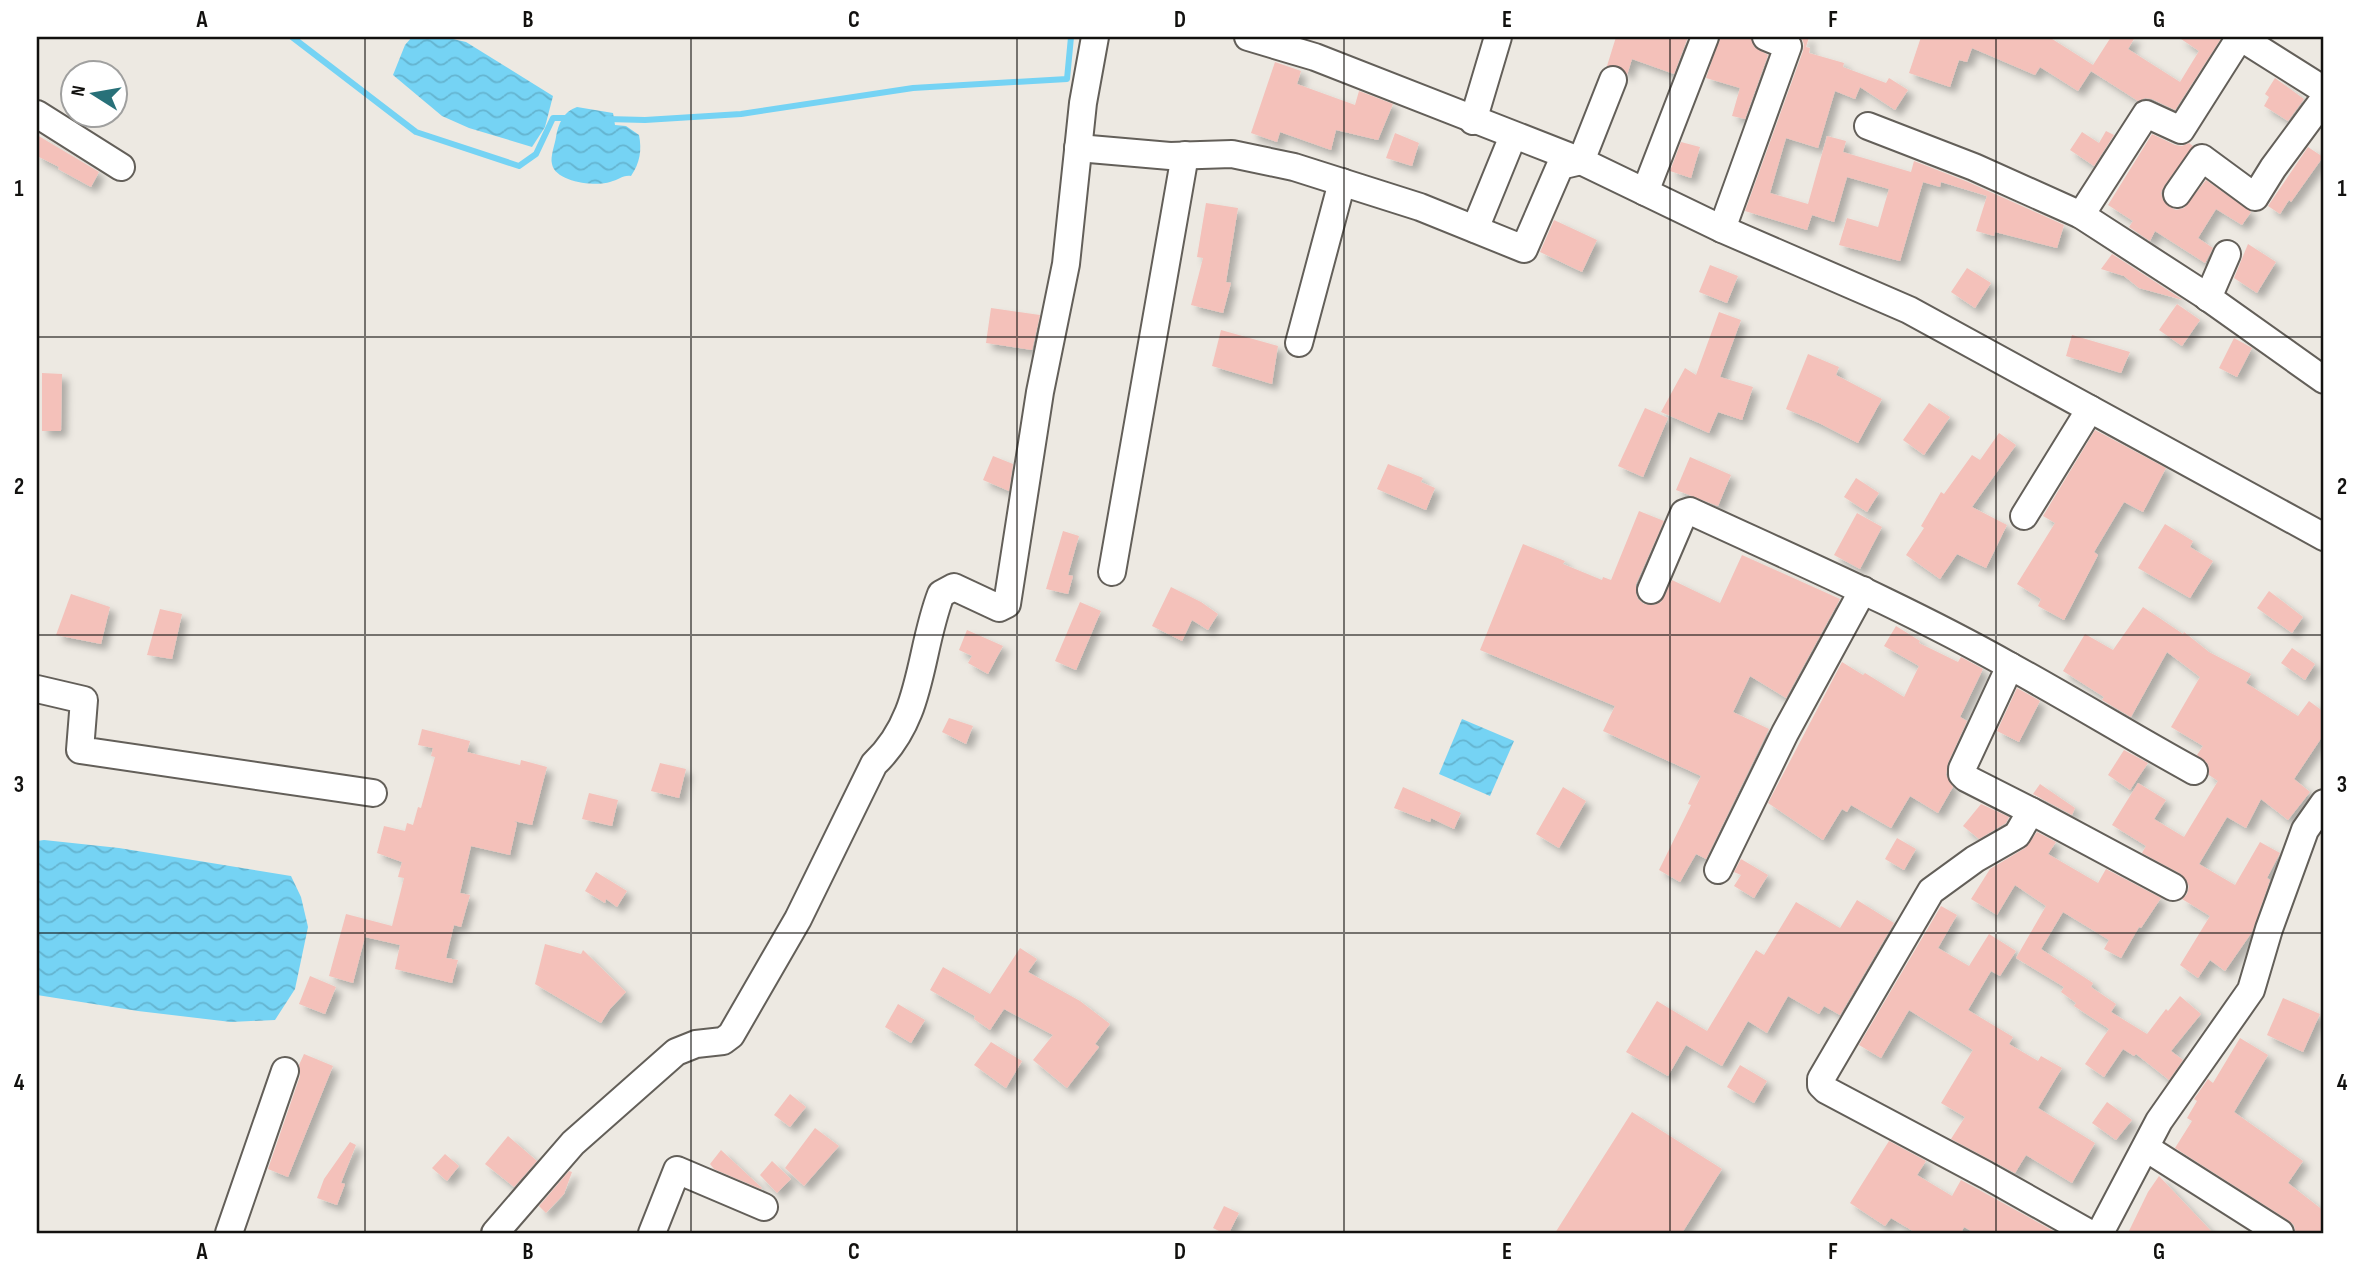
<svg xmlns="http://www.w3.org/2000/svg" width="2361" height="1270" viewBox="0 0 2361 1270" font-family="'Sofia Sans Condensed',sans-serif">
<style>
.water{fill:url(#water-waves)}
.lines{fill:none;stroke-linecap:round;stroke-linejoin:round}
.stream{stroke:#75d3f4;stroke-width:6}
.building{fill:#f4c1ba;filter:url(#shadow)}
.minor-casing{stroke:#635f59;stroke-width:30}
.minor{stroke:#fff;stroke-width:26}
.grid{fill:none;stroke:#12110f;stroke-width:2;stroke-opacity:0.55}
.neatline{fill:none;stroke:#12110f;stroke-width:2.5}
.grid-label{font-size:23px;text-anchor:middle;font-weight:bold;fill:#12110f}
</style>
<defs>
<pattern id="water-waves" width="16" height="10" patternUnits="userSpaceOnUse" patternTransform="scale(1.75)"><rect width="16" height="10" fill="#75d3f4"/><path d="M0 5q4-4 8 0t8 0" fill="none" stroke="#64b4d0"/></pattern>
<filter id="shadow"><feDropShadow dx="6" dy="6" stdDeviation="3.5" flood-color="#0004"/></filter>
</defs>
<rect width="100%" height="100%" fill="#ede9e2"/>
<!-- water -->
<g class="water">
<polygon points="412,37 444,37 466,42 553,96 545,127 532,147 469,128 442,116 393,75 405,45"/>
<path d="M577 107 613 113 615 125 626 126 639 135C642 150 640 163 631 176 622 175 619 180 610 182 596 187 555 182 552 164 550 157 555 144 556 137 558 124 564 111 577 107Z"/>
<polygon points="1462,719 1514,741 1490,796 1439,774"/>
<polygon points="44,840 119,848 291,876 301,897 308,927 295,989 275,1020 231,1022 138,1011 37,995 37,841"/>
</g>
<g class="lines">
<!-- stream -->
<g class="stream">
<polyline points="292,37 416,132 519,166 536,154 553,118 568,118"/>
<polyline points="607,119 645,120 741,114 913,88 1067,79 1071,37"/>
</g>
</g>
<!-- building -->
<g class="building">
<polygon points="1616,37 1688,37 1674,74 1632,59 1627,75 1619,66 1607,66"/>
<polygon points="1720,37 1751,37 1754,47 1768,55 1745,119 1732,116 1740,88 1706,78"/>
<polygon points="1801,37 1809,37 1806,47 1810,48 1809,53 1844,63 1843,67 1886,83 1889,78 1908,90 1895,110 1860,87 1855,99 1835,91 1818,148 1786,138 1770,193 1808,204 1827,136 1846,141 1843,152 1911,172 1914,161 1968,182 2064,225 2057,248 1995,232 1994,236 1976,231 1987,196 1941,182 1940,187 1923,182 1900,261 1839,245 1847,218 1878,227 1889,189 1847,177 1834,222 1812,215 1807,230 1745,211 1803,51 1804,44"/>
<polygon points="1921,37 2049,37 2093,65 2111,37 2135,37 2128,49 2180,82 2199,51 2178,37 2222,37 2175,110 2152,99 2145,98 2138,101 2091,71 2078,91 2040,67 2035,75 1972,48 1967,62 1959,60 1950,87 1909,73"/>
<polygon points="1275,62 1301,71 1297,84 1355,105 1359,91 1393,104 1378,140 1336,130 1331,150 1280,132 1277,142 1251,133"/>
<polygon points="2275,78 2304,99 2288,121 2264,106 2269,97 2265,94"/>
<polygon points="2106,131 2114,135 2094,166 2070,150 2082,132 2099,143"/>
<polygon points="1395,133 1419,143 1412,166 1386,158"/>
<polygon points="2152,134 2175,145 2182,146 2189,143 2193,146 2164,186 2161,193 2163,200 2168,206 2176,210 2184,208 2206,180 2251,212 2242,225 2216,209 2198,238 2213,248 2205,263 2155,231 2150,241 2129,227 2133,221 2108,205"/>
<polygon points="37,135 99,172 91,187 58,169 59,167 37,156"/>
<polygon points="1681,142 1700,147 1691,178 1670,171"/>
<polygon points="2308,147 2323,157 2291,202 2289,200 2280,214 2268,206"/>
<polygon points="1206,203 1238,208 1226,282 1231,283 1223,313 1191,305 1203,258 1197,257"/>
<polygon points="1554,220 1597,240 1582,272 1540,252"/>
<polygon points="2248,244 2276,262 2257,293 2234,278"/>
<polygon points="2112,254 2183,300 2139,288 2124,276 2101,269"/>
<polygon points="1710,265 1738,276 1727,303 1699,292"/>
<polygon points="1967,268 1991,283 1975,308 1951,292"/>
<polygon points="2177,304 2200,320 2182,346 2159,330"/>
<polygon points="991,308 1040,315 1032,350 986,343"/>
<polygon points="1719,312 1741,320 1720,377 1753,387 1742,420 1718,412 1709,433 1661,412 1685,368 1696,375"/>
<polygon points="1221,330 1278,346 1272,384 1212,366"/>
<polygon points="2072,335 2130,352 2121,373 2066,356"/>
<polygon points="2234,338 2252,348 2237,377 2219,368"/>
<polygon points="1808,354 1839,367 1836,375 1882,399 1858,443 1819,423 1786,409"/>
<polygon points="42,373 62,374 61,431 42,431"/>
<polygon points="1929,403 1950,417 1924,455 1903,440"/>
<polygon points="1645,408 1668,418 1643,477 1618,466"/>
<polygon points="2095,430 2166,468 2143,512 2124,502 2094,552 2098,555 2064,620 2038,606 2041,599 2017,584 2055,523 2043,516"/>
<polygon points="1999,433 2016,445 1972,507 2007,525 1986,568 1957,554 1940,579 1906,555 1924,528 1921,526 1941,492 1944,494 1972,455 1980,460"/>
<polygon points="993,456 1013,464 1009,491 983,480"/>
<polygon points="1690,457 1731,475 1718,506 1676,490"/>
<polygon points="1388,464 1423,478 1421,482 1435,488 1426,510 1377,489"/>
<polygon points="1856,478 1879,493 1867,512 1844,497"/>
<polygon points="1639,511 1664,521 1636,584 1636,593 1638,599 1644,604 1654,605 1661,602 1672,580 1720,603 1742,555 1840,599 1786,698 1750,676 1733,712 1769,729 1706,859 1696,854 1680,882 1659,870 1691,805 1688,804 1701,776 1603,731 1615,706 1480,650 1523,544 1565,561 1563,564 1602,580 1603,577 1611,580"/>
<polygon points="1857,513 1882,527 1860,569 1834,555"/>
<polygon points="2165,524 2193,541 2190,547 2213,561 2190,598 2138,568"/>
<polygon points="1063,531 1079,536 1068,575 1073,576 1068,594 1046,589"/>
<polygon points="1171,587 1201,602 1218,614 1208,630 1192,620 1182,641 1152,626"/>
<polygon points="2269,591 2303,617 2292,633 2257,608"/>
<polygon points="71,594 110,607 101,644 56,635"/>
<polygon points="1080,602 1101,611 1076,670 1055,661"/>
<polygon points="2143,607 2183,634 2184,632 2209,652 2251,674 2246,683 2298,716 2309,701 2324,712 2324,734 2294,779 2310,792 2288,820 2261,799 2246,828 2227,817 2199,864 2235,885 2260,842 2280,853 2267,878 2270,880 2252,932 2225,971 2210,960 2198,978 2180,965 2210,916 2182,899 2187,894 2189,886 2181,874 2142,853 2146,846 2112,825 2138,783 2166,800 2154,819 2184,837 2218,781 2209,775 2208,764 2197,755 2203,746 2171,727 2200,677 2167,652 2131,717 2102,700 2104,697 2063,671 2085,634 2113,650"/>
<polygon points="160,609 182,614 172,659 147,655"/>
<polygon points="1896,626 1920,641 1919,643 1958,662 1961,657 1983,669 1960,717 1967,721 1948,763 1946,775 1953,787 1938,813 1910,796 1891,828 1851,805 1847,812 1842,809 1823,840 1768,803 1842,662 1863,675 1865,673 1904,697 1919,666 1884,646"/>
<polygon points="967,630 1003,646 988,674 968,663 972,656 959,650"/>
<polygon points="2292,648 2315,664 2305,680 2281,663"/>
<polygon points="2017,688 2040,701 2019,742 1997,731"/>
<polygon points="949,718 973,726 966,744 942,732"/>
<polygon points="422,729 470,741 467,752 520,765 521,760 547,767 532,825 514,821 517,823 510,855 471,846 460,893 470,895 461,927 454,925 446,958 458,960 452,983 395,969 400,945 365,937 353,983 329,976 346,914 392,926 404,878 398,877 402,862 377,853 384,826 405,831 407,823 413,825 418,807 421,808 435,757 431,756 433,748 418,745"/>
<polygon points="2124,750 2148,763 2130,790 2108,775"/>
<polygon points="660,763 686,769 679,798 651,791"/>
<polygon points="2040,784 2075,808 2072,815 2033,794"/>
<polygon points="1403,787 1461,813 1454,829 1431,818 1430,822 1394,808"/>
<polygon points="1563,787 1586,801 1559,848 1536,834"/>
<polygon points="589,793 618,800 612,826 582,819"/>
<polygon points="1981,804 2009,817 2006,823 1979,839 1963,826"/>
<polygon points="2037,832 2056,842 2048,854 2098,883 2106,869 2161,898 2141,928 2139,927 2121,958 2104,949 2109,940 2063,912 2041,949 2093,983 2091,987 2116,1004 2111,1012 2147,1034 2166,1009 2168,1011 2180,996 2201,1014 2171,1051 2183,1060 2169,1080 2136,1054 2134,1056 2123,1049 2104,1077 2085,1064 2109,1029 2074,1006 2076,1003 2061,992 2064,987 2016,958 2046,906 2015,885 1997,915 1971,899 1990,869 2025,848"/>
<polygon points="1897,838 1916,849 1904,870 1885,859"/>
<polygon points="1741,859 1768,875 1754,898 1734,886 1741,875 1734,872"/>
<polygon points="596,872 627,891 617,907 606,899 605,903 585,891"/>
<polygon points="1857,900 1894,923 1840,1015 1824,1006 1819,1014 1788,996 1767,1033 1748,1021 1722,1066 1686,1045 1668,1076 1626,1052 1657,1001 1707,1031 1756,950 1764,955 1796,902 1840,928"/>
<polygon points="1941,906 1957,915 1938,948 1969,966 1989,934 2016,951 2000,976 1991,971 1968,1010 2013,1037 2009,1044 2038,1061 2041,1056 2062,1068 2038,1108 2095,1143 2072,1183 2026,1155 2015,1173 1951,1139 1965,1117 1941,1103 1973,1050 1909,1010 1881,1058 1859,1045"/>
<polygon points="545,944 581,954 583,950 626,992 610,1009 601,1023 535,984"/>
<polygon points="1020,948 1037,959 1028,972 1080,1001 1110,1024 1095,1044 1099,1047 1067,1088 1033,1060 1053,1035 1004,1009 990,1030 974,1019 975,1016 930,990 943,967 990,994"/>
<polygon points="310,976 336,987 325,1014 299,1004"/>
<polygon points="2283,998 2320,1014 2303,1052 2267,1035"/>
<polygon points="898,1004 925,1020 911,1043 885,1027"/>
<polygon points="2240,1038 2268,1055 2234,1112 2303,1161 2288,1183 2324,1211 2324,1233 2296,1233 2294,1225 2288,1220 2175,1148 2192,1121 2187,1118 2197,1101 2194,1099 2208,1079 2213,1083"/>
<polygon points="991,1042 1022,1061 1006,1088 974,1065"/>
<polygon points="304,1054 333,1066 288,1177 268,1169 300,1076 299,1065"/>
<polygon points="1740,1065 1767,1081 1754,1103 1727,1087"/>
<polygon points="790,1094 806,1107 790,1127 774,1115"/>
<polygon points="2107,1102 2132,1120 2116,1140 2092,1123"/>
<polygon points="1632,1112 1722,1169 1682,1233 1555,1233"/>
<polygon points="815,1128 839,1146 804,1186 785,1168"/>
<polygon points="508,1136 537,1161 514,1187 485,1164"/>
<polygon points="1889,1141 1926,1161 1917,1175 1952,1196 1961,1180 2057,1233 1975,1233 1964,1227 1961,1233 1916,1233 1891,1218 1885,1226 1850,1203"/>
<polygon points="350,1142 356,1145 341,1183 345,1184 337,1205 317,1198 324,1179"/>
<polygon points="721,1150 762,1188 761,1189 714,1169 710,1164"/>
<polygon points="445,1154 459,1166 447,1181 432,1168"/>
<polygon points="772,1161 791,1179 777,1193 760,1175"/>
<polygon points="569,1171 572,1172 564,1194 546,1213 539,1206"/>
<polygon points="2159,1176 2213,1233 2128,1233 2148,1192"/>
<polygon points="1224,1206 1239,1213 1229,1233 1223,1233 1213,1228"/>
</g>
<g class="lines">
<!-- minor casing -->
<g class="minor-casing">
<g id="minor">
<polyline points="1248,37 1315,57 1581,161 1722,229 1909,310 2324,537"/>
<polyline points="37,114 121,167"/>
<polyline points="1473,121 1498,37"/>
<polyline points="1868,126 1974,167 2081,215 2203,294 2324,380"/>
<polyline points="1078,148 1170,156 1232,154 1294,167 1420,207 1524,249 1560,166 1581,161 1613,80"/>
<polyline points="1645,192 1705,37"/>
<polyline points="2177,194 2202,158 2255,197 2273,168 2324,99"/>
<polyline points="2081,215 2146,114 2181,130 2240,37 2324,90"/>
<polyline points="1475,229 1513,136"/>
<polyline points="1722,229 1788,46 1766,37"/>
<polyline points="2208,298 2227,254"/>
<polyline points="1299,343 1342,182"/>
<polyline points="2024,516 2090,409"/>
<polyline points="1112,572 1185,155"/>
<path d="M1651 590 1684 513 1690 511C1798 561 1907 608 2010 666 2072 700 2132 737 2194 771"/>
<polyline points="2010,666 1962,769 1962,774 1966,778 2031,811"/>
<polyline points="37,689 84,700 80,750 373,793"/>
<polyline points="1718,870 1785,733 1863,590"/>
<polyline points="2146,1148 2280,1233"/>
<polyline points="229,1233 285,1071"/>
<path d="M495 1233 573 1143 676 1052 696 1044 723 1041 731 1035 798 919 874 764C924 717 918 654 941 594L954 587 999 608 1007 604 1040 392 1066 264 1083 103 1095 37"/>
<polyline points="652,1233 677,1170 764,1207"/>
<polyline points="2089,1233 1986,1175 1826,1090 1821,1085 1821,1079 1931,891 1975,859 2017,835 2031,811 2173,887"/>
<polyline points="2100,1233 2159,1121 2251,990 2269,929 2305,830 2324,803"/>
</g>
</g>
<!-- minor -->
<use href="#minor" class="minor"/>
</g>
<!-- grid -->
<path class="grid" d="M365 37V1233M691 37V1233M1017 37V1233M1344 37V1233M1670 37V1233M1996 37V1233M37 337H2324M37 635H2324M37 933H2324"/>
<!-- border -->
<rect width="2361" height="1270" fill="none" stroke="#ffffff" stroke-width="77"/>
<!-- north arrow -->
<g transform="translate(94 94) rotate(281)"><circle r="33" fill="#ffffff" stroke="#a0a09f" stroke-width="2"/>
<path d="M0-5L12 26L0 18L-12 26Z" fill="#287179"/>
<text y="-10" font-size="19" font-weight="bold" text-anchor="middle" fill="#12110f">N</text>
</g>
<rect x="38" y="38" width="2284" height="1194" class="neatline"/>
<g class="grid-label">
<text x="202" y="27">A</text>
<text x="528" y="27">B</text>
<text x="854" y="27">C</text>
<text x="1180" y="27">D</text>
<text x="1507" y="27">E</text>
<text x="1833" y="27">F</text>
<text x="2159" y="27">G</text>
<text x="19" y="196">1</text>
<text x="2342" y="196">1</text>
<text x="19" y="494">2</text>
<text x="2342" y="494">2</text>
<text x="19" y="792">3</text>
<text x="2342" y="792">3</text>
<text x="19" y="1090">4</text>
<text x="2342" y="1090">4</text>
<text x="202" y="1259">A</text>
<text x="528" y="1259">B</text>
<text x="854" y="1259">C</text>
<text x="1180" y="1259">D</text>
<text x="1507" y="1259">E</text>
<text x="1833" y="1259">F</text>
<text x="2159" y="1259">G</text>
</g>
</svg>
